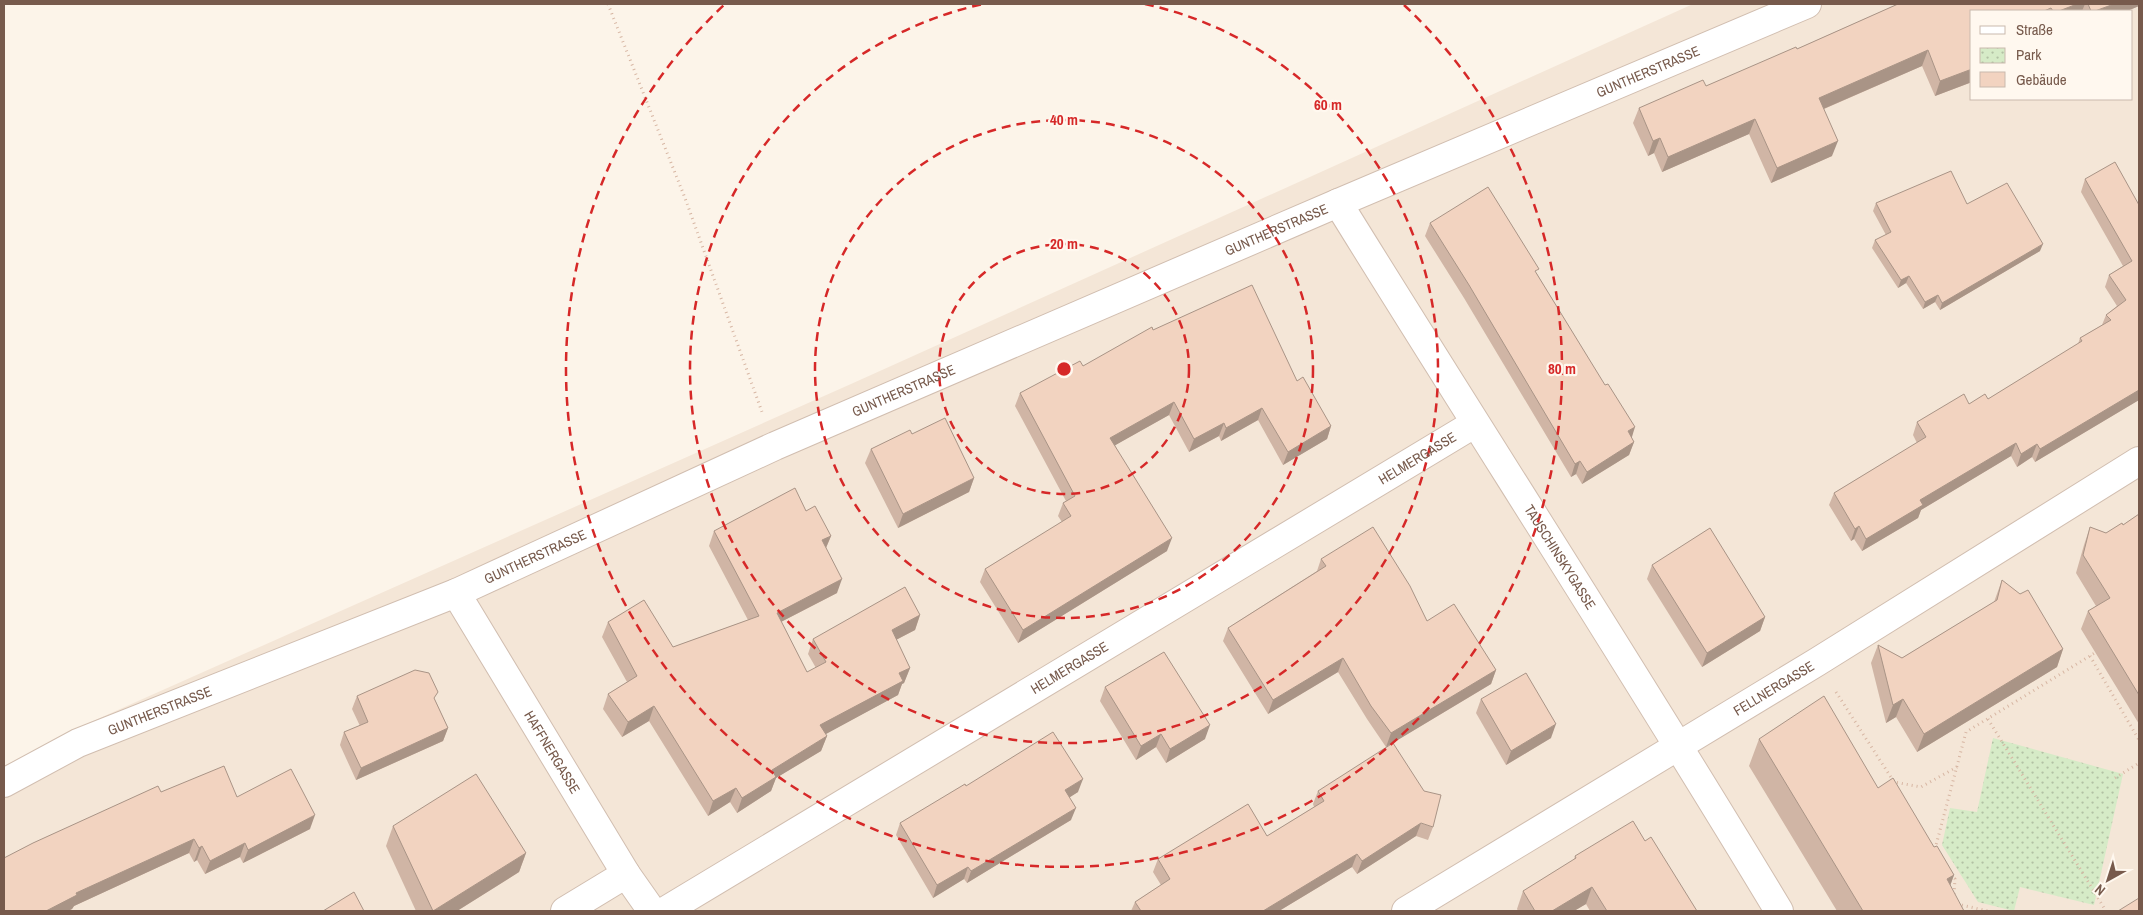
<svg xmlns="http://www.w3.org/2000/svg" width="2143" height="915" viewBox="0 0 2143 915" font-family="'Archivo Narrow',sans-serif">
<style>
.residential{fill:#f4e6d7;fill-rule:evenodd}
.park{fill:url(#park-dots)}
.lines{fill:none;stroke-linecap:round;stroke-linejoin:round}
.street-casing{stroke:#d1beb0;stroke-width:30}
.path{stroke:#d7b6a3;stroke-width:3;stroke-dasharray:1 4;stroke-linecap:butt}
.street{stroke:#fff;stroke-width:28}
.wall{fill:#d0b5a5}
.shaded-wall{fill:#a99486}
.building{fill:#f2d3c0;stroke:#a99486}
.ring{fill:none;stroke:#d62828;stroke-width:2.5;stroke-dasharray:9 6}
.labels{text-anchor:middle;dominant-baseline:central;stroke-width:4.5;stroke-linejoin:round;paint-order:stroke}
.street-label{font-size:14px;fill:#775a4c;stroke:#fff8ef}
.centre{fill:#d62828;stroke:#fff8ef;stroke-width:2.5}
.ring-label{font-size:15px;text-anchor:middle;font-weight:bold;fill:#d62828;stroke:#fff8ef;stroke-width:4.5;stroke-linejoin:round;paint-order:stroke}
</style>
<defs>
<pattern id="park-dots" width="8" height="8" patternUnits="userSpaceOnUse" patternTransform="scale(1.25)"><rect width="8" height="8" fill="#d6ebc7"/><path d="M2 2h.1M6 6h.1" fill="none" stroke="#b2c1a4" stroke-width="1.8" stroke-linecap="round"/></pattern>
</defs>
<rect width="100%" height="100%" fill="#fcf4e9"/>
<!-- residential -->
<path class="residential" d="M1693 4H2139V911H4V766L73 730 851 384ZM1972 11H2132V99H1972Z"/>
<!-- park -->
<polygon class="park" points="1993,738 2123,774 2094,905 2020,887 2014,911 1978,902 1942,845 1950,808 1977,812"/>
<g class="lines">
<!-- street casing -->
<g class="street-casing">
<g id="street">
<path id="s1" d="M1338 203C1484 439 1636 673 1779 911"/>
<path id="s2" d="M456 593 626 874 652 911"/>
<path id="s3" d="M4 783 78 743 456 593 775 446 1338 203 1807 4"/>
<polyline points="565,911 626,874"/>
<path id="s4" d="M665 911 1474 424"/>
<path id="s5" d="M1406 911 1817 662 2139 461"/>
</g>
</g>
<!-- path -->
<g class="path">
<polyline points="608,4 685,198 762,412"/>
<polyline points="2090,656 2139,740"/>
<polyline points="1836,692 1894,782 1921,787 1957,767"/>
<polyline points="1988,719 2106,911"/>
<polyline points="2115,778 2139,763"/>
<polyline points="1935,849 1966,732 2098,651"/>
<polyline points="1950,876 1955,879 1954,895"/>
<polyline points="1957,904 1988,911"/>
</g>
<!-- street -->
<use href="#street" class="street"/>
</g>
<!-- wall -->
<g class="wall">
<polygon points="1898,4 2139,4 2139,6 2127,11 1972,11 1972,82 1935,96 1922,66 1824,109 1832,156 1771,183 1749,134 1662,172 1654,153 1648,156 1633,123 1639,108 1706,86 1797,49"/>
<polygon points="2085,179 2139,205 2139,400 2035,462 2032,457 2017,467 2011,456 1921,510 1918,518 1862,551 1854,539 1851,541 1829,505 1834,493 1917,443 1913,435 1917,422 1969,404 1988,399 2078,344 2080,338 2102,325 2106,315 2117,306 2105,287 2109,275 2123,266 2081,192"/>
<polygon points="1876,203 1967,204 2040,251 1940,310 1935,302 1923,309 1906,283 1898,288 1872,248 1875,240 1886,235 1873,211"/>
<polygon points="1430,223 1537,274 1634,442 1629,455 1582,484 1576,474 1571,477 1464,298 1425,236"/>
<polygon points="1083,366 1297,381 1331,426 1327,439 1283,465 1258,420 1221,441 1219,436 1189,452 1169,415 1115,445 1167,551 1018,643 980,582 985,569 1062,522 1058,516 1063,503 1066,501 1015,406 1020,393"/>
<polygon points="912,434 974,478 969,492 898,528 865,463 871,449"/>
<polygon points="806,511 831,536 826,548 837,593 781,622 807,672 816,668 808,654 813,639 920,615 915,630 896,640 910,668 904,683 902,684 898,695 825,734 827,736 821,751 776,778 771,791 737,813 730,802 708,816 649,721 622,737 603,709 608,694 627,682 602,637 608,622 673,647 748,620 709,546 714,531"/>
<polygon points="2139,514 2139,724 2081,629 2088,611 2096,606 2076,573 2084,545 2090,527 2106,533 2123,525"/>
<polygon points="1321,559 1427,621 1496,670 1491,684 1386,747 1367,719 1338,672 1268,714 1223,641 1228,628 1317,571"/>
<polygon points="1652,565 1765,617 1760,631 1702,667 1647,579"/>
<polygon points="2002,580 2063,649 2057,667 1917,752 1896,717 1886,723 1871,663 1878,645 1902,658 1994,602"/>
<polygon points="1105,687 1205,739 1166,763 1156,747 1136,760 1100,701"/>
<polygon points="357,696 435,700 448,728 443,741 356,780 340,745 344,732 360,726 352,709"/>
<polygon points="1481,699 1551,738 1506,765 1476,713"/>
<polygon points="1759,739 1878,788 1934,847 1954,875 1950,886 1964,911 1837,911 1749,766"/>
<polygon points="966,786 1078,792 1069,797 1071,820 967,883 964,879 933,898 896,835 900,823"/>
<polygon points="1318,791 1433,827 1428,840 1416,836 1357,874 1352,867 1279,911 1131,911 1135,902 1161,885 1153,872 1158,859 1267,836 1314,807 1313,804"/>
<polygon points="161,792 237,797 310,829 243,863 240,857 205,874 197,860 194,862 189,853 74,906 72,909 68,911 4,911"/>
<polygon points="393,826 526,853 519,872 457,911 416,911 386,846"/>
<polygon points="1645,841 1697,911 1590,911 1586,904 1574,911 1518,911 1517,909 1523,891 1574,860 1575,856"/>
</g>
<!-- shaded-wall -->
<g class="shaded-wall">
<polygon points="2077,4 2085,4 2082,11 2059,11"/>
<polygon points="2114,4 2139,4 2139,6 2127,11 2095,11"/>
<polygon points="1928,50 1922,66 1814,113 1819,98"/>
<polygon points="1972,69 1972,82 1935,96 1940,81"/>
<polygon points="1755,119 1749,134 1662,172 1668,157"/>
<polygon points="1660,138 1654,153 1648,156 1653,141"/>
<polygon points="1838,141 1832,156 1771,183 1777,168"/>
<polygon points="2043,244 2040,251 1940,310 1942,303"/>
<polygon points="1909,276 1906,283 1898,288 1901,280"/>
<polygon points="1938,295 1935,302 1923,309 1925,302"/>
<polygon points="2139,390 2139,400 2035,462 2040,449"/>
<polygon points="1174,402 1169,415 1105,451 1110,438"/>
<polygon points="1262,408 1258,420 1221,441 1226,428"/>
<polygon points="1224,423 1219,436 1189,452 1194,439"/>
<polygon points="1331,426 1327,439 1283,465 1288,452"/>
<polygon points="1635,427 1631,440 1628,431"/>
<polygon points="1634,442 1629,455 1582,484 1587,472"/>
<polygon points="2016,443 2011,456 1921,510 1918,518 1862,551 1866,539 1920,500"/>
<polygon points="2037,444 2032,457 2017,467 2021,454"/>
<polygon points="1580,461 1576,474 1571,477 1575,464"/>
<polygon points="974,478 969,492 898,528 903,514"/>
<polygon points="1859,526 1854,539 1851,541 1855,529"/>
<polygon points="831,536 825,550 822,540"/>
<polygon points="1172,538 1167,551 1018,643 1023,630"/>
<polygon points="842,579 837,593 771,627 777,613"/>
<polygon points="920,615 915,630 886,645 892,630"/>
<polygon points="1765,617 1760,631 1702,667 1707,653"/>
<polygon points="2063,649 2057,667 1917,752 1924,734"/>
<polygon points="1343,658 1338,672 1268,714 1273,700"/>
<polygon points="910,668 904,683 902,684 898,695 815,740 820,725 899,673"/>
<polygon points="1496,670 1491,684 1386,747 1391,733"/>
<polygon points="1903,699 1896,717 1886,723 1893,705"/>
<polygon points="654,706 649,721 622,737 628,722"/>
<polygon points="1556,724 1551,738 1506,765 1511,751"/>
<polygon points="1210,725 1205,739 1166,763 1170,749"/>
<polygon points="448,728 443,741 356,780 361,768"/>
<polygon points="1161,734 1156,747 1136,760 1141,746"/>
<polygon points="827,736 821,751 776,778 771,791 737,813 742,798 772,770"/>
<polygon points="1083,779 1078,792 1061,803 1065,790"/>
<polygon points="736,788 730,802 708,816 713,801"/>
<polygon points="1076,808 1071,820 967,883 971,871"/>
<polygon points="315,815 310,829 243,863 248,850"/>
<polygon points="1421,823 1416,836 1357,874 1362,861"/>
<polygon points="194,839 189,853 74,906 72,909 68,911 46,911 76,893"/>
<polygon points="245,843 240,857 205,874 210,861"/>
<polygon points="202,846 197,860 194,862 199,848"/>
<polygon points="526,853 519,872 457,911 433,911"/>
<polygon points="1357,854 1352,867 1279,911 1263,911"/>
<polygon points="968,867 964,879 933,898 937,885"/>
<polygon points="1954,875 1944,902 1947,879"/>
<polygon points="1592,887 1586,904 1574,911 1552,911"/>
</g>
<!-- building -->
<g class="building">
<polygon points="1898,4 2077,4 2059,11 2053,11 2051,8 2044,11 1972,11 1972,69 1940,81 1928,50 1819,98 1838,141 1777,168 1755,119 1668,157 1660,138 1653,141 1639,108 1703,80 1706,86 1796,47 1797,49"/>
<polygon points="2088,4 2114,4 2095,11 2091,11"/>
<polygon points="2115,162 2139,205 2139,390 2040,449 2037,444 2021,454 2016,443 1920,500 1923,505 1866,539 1859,526 1855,529 1834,493 1926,437 1917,422 1964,394 1969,404 1985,394 1988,399 2082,341 2080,338 2111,320 2106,315 2126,300 2109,275 2132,261 2085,179"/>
<polygon points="1951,171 1967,204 2007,183 2043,244 1942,303 1938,295 1925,302 1909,276 1901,280 1875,240 1891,232 1876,203"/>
<polygon points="1488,187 1539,269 1535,271 1605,385 1608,384 1635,427 1628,431 1634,442 1587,472 1580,461 1575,464 1469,285 1430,223"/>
<polygon points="1252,285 1297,381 1303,377 1331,426 1288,452 1262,408 1226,428 1224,423 1194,439 1174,402 1110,438 1172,538 1023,630 985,569 1071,516 1063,503 1075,496 1020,393 1080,361 1083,366 1152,327 1153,330"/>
<polygon points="945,418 974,478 903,514 871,449 910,430 912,434"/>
<polygon points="795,488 806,511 815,506 831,536 822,540 842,579 777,613 807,672 826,662 813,639 905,587 920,615 892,630 910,668 899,673 903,681 820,725 827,736 772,770 776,777 742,798 736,788 713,801 654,706 628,722 608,694 637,676 608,622 644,600 673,647 759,616 714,531"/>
<polygon points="2139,514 2139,695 2088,611 2110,598 2083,555 2090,527 2106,533 2122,523 2123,525"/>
<polygon points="1373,527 1410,586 1427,621 1454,604 1496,670 1391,733 1371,706 1343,658 1273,700 1228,628 1326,566 1321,559"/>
<polygon points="1710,528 1765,617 1707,653 1652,565"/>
<polygon points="2002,580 2020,594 2028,590 2063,649 1924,734 1903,699 1893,705 1878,645 1902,658 1997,600"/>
<polygon points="1164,652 1210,725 1170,749 1161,734 1141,746 1105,687"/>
<polygon points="415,670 429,673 438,692 434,698 448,728 361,768 344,732 368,722 357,696"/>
<polygon points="1526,673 1556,724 1511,751 1481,699"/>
<polygon points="1824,696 1878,788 1893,778 1934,847 1937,846 1954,875 1947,879 1964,911 1863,911 1759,739"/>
<polygon points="1053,732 1083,779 1065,790 1076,808 971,871 968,867 937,885 900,823 965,784 966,786"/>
<polygon points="1393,743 1424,791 1441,795 1433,827 1421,823 1362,861 1357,854 1263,911 1141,911 1135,902 1170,879 1158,859 1248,804 1267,836 1324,801 1318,791"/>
<polygon points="224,766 237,797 291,769 315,815 248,850 245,843 210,861 202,846 199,848 194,839 76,893 77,895 46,911 4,911 4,858 33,843 158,786 161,792"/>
<polygon points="476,774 526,853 433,911 393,826"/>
<polygon points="1633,821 1645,841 1651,837 1697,911 1607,911 1592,887 1552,911 1535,911 1523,891 1576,858 1575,856"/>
<polygon points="354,892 364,911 323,911"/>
<polygon points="2139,898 2139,911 2118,911"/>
</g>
<!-- distance rings -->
<g class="ring">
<circle cx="1064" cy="369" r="125"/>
<circle cx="1064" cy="369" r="249"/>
<path d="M1145 4A374 374 0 1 1 983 4"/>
<path d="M1404 5A498 498 0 1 1 724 5"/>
</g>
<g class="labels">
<!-- street labels -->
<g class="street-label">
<text stroke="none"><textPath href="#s3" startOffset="1792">GUNTHERSTRASSE</textPath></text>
<text stroke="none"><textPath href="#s3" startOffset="1388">GUNTHERSTRASSE</textPath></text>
<text stroke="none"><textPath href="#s3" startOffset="982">GUNTHERSTRASSE</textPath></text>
<text stroke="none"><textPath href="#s4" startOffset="878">HELMERGASSE</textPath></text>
<text stroke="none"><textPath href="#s3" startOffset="578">GUNTHERSTRASSE</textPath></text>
<text stroke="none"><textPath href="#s1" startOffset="418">TAUSCHINSKYGASSE</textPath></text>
<text stroke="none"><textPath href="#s4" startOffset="472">HELMERGASSE</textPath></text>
<text stroke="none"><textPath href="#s5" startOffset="430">FELLNERGASSE</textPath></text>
<text stroke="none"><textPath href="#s3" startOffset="172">GUNTHERSTRASSE</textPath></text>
<text stroke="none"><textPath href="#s2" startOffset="186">HAFFNERGASSE</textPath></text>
</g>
</g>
<circle cx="1064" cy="369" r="8" class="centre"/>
<g class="ring-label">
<text x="1328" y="110">60 m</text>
<text x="1064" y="125">40 m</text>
<text x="1064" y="249">20 m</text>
<text x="1562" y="374">80 m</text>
</g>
<!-- border -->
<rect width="2143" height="915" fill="none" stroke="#775a4c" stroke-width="10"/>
<!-- legend -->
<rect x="1970" y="10" width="162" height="90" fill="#fff8ef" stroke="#c9b9ae"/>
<rect x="1980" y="26" width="25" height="8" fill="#ffffff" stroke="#c9b9ae"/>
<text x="2016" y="35" font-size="15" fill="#775a4c">Straße</text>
<rect x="1980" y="48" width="25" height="15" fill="url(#park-dots)" stroke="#c9b9ae"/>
<text x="2016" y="60" font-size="15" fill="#775a4c">Park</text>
<rect x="1980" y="72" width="25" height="15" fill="#f2d3c0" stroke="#c9b9ae"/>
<text x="2016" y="85" font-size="15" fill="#775a4c">Gebäude</text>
<!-- north arrow -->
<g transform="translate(2108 880) rotate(219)" stroke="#fff8ef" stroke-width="4" paint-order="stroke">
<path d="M0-4L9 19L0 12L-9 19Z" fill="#775a4c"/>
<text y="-8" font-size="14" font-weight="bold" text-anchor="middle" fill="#775a4c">N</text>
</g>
</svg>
